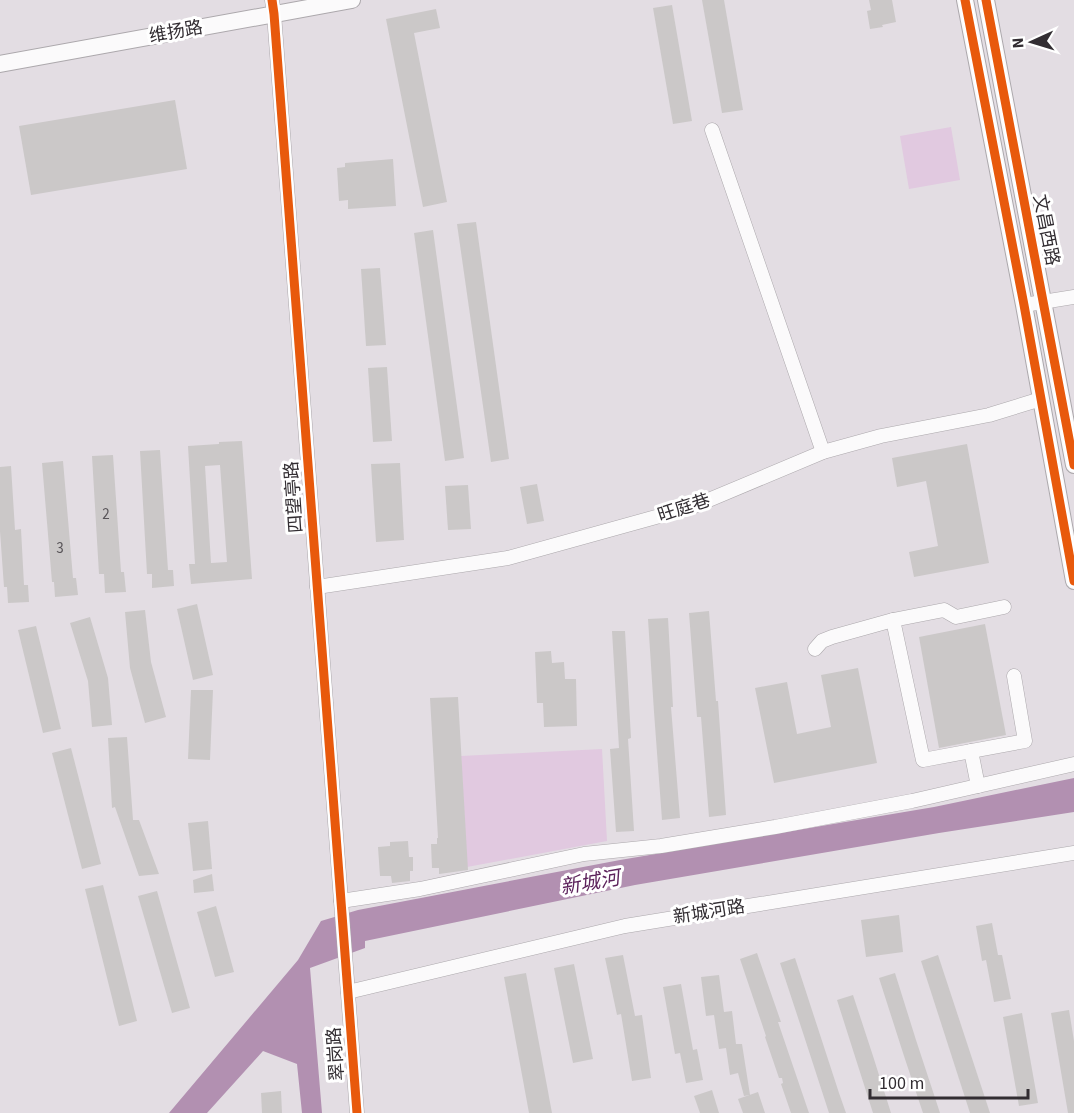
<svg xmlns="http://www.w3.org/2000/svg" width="1074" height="1113" viewBox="0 0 1074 1113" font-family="'Source Sans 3','Noto Sans SC',sans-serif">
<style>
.green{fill:#e1c9e0}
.water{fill:#b290b1}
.building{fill:#cbc8c8;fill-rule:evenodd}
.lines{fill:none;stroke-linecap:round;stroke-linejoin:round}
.minor-casing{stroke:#aca8ac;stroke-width:15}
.major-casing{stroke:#aca8ac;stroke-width:18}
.minor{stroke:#fbfafb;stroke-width:14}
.major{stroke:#fbfafb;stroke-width:16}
.cycleway-casing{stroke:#fff;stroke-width:13}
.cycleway{stroke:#e8590c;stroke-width:9}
.labels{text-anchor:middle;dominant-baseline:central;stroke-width:6;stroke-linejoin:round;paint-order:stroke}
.number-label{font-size:15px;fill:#585458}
.street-label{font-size:18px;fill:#322d32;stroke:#fff}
.water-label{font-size:20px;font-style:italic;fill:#5d235c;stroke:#fff}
</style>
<rect width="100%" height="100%" fill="#e3dde3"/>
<!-- green -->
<g class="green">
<polygon points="951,127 960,180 909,189 900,136"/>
<polygon points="602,749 607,841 467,867 461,756"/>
</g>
<!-- water -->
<polygon class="water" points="1074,778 1074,812 939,833 635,885 365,941 365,948 310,968 322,1113 302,1113 297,1064 263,1051 207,1113 169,1113 298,960 321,921 358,910 620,860 934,807"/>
<!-- building -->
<g class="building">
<polygon points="702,0 724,0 743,110 722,113"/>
<polygon points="869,0 892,0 896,22 882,25 883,27 870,29 867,11 871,10"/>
<polygon points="672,5 692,121 673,124 653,8"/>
<polygon points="436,9 440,28 414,33 447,202 423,207 386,19"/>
<polygon points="175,100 187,169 31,195 19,126"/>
<polygon points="393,159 396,206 348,209 348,200 339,201 337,168 345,167 345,163"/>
<polygon points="476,222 509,459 491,462 457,224"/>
<polygon points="433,230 464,458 445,461 414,233"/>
<polygon points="380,268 386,345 366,346 361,269"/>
<polygon points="387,367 392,441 373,442 368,368"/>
<path d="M242 441 252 579 191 584 189 564H195L188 446 219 444V442ZM220 465 227 562 211 563 205 466Z"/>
<polygon points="967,444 989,563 914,577 909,552 938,546 926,481 897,487 892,458"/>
<polygon points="160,450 168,570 173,570 174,586 152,588 152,574 147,574 140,451"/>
<polygon points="113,455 121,572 124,572 126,592 105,593 104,574 99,574 92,456"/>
<polygon points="63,461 73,578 76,578 78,595 55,597 54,582 52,582 42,463"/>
<polygon points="400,463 404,540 376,542 371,464"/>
<polygon points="11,466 15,530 21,529 24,585 28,585 29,602 8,603 7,587 4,587 0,531 0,467"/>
<polygon points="537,484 544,521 527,524 520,487"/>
<polygon points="468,485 471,529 448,530 445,486"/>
<polygon points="197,604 213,675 193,680 177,609"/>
<polygon points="145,610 151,662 166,717 145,723 130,668 125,612"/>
<polygon points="709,611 716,701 718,701 726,815 709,817 701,717 697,717 689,613"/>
<polygon points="90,617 108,678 112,725 92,727 88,681 70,623"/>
<polygon points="668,618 673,707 671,707 680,818 662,820 654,712 648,619"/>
<polygon points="985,624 1006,735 939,748 919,637"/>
<polygon points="36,626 61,729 43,733 18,630"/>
<polygon points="612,631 625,631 631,738 628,739 634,831 616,832 610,749 619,748"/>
<polygon points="551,651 552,663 564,662 565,679 576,679 577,726 544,727 543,703 537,703 535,652"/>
<polygon points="858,668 877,763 774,783 755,688 787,682 797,734 831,727 821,675"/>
<polygon points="191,690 213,690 210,760 188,759"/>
<polygon points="458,697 468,870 439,874 439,868 432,868 431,844 437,844 437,838 438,838 430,698"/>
<polygon points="127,737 133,820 139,820 159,874 139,876 115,807 112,808 108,738"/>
<polygon points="71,748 101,864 82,869 52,753"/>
<polygon points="208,821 212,869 193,871 188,823"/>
<polygon points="408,841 409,857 413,857 413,871 410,871 410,881 392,883 391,876 380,876 378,847 390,846 390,842"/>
<polygon points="212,874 214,891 194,893 193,880"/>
<polygon points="103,885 137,1021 119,1026 85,889"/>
<polygon points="157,891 190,1008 172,1013 138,896"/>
<polygon points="216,906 234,972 215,977 197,912"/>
<polygon points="899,915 903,952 866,957 861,920"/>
<polygon points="992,923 998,955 1002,955 1011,999 994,1002 986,960 982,961 976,926"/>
<polygon points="757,953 781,1022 778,1022 809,1113 791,1113 781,1084 783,1083 782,1078 779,1078 765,1037 766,1036 740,959"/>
<polygon points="623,955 635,1016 642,1015 651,1078 632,1081 621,1014 617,1015 605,958"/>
<polygon points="938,955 990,1113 970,1113 921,961"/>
<polygon points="795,958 839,1093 846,1113 829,1113 804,1036 780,963"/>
<polygon points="574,964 593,1059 573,1063 554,968"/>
<polygon points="526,973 552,1113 529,1113 504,977"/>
<polygon points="895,973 916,1040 940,1113 923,1113 904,1056 879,978"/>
<polygon points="719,975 724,1012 732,1011 736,1044 742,1044 750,1095 744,1096 738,1073 730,1075 726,1048 719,1049 714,1015 706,1016 701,977"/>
<polygon points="681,984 693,1050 697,1049 703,1080 686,1083 680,1053 675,1054 663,987"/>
<polygon points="853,995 873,1056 891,1113 873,1113 859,1069 837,1000"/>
<polygon points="1069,1010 1074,1041 1074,1113 1068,1113 1051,1013"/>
<polygon points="1022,1013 1038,1103 1019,1106 1003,1017"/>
<polygon points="712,1090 719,1113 700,1113 694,1096"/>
<polygon points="281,1091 282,1113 262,1113 261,1093"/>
<polygon points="758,1092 765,1113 743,1113 738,1099"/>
</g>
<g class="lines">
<!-- minor casing -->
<g class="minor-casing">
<g id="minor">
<polyline points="272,0 274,14 357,1113"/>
<polyline points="712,130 823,452"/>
<polyline points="1024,305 1074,297"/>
<polyline points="317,587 508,558 692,507 823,452 881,436 989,415 1041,399"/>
<polyline points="893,620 923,760 1025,741 1014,676"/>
<polyline points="815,649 822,641 832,637 893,620 944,610 956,617 1004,607"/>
<polyline points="971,751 978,786"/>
<polyline points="341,901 420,889 584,854 661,846 775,827 912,801 1074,764"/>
<polyline points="348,992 625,926 1074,853"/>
</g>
</g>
<!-- major casing -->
<g class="major-casing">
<g id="major">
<polyline points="965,0 1024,305 1074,581"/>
<polyline points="986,0 1074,465"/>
<polyline points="0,64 352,0"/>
</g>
</g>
<!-- minor -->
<use href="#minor" class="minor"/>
<!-- major -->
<use href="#major" class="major"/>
<!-- cycleway casing -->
<g class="cycleway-casing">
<g id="cycleway">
<polyline points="272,0 274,14 357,1113"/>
<polyline points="965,0 1024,305 1074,581"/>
<polyline points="986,0 1074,465"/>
</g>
</g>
<!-- cycleway -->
<use href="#cycleway" class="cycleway"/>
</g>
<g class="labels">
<!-- number labels -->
<g class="number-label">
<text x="106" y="514">2</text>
<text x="60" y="548">3</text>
</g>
<!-- street labels -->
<g class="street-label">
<text transform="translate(176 32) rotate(-10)">维扬路</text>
<text transform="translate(1046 230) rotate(79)">文昌西路</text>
<text transform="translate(294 497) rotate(-94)">四望亭路</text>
<text transform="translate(684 508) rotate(-18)">旺庭巷</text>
<text transform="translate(709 912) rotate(-9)">新城河路</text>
<text transform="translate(336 1054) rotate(-94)">翠岗路</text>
</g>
<!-- water labels -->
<g class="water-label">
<text transform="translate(590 883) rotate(-10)">新城河</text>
</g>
</g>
<!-- north arrow -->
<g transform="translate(1032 42) rotate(266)" stroke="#ffffff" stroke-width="4.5" paint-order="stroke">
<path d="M0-4.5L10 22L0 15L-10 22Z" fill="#322d32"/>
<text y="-9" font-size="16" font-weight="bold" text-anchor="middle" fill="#322d32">N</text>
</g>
<!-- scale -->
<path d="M870 1089v9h158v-9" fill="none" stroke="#322d32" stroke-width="3"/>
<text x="879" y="1089" font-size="18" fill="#322d32" stroke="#ffffff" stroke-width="4.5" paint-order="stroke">100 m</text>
</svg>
